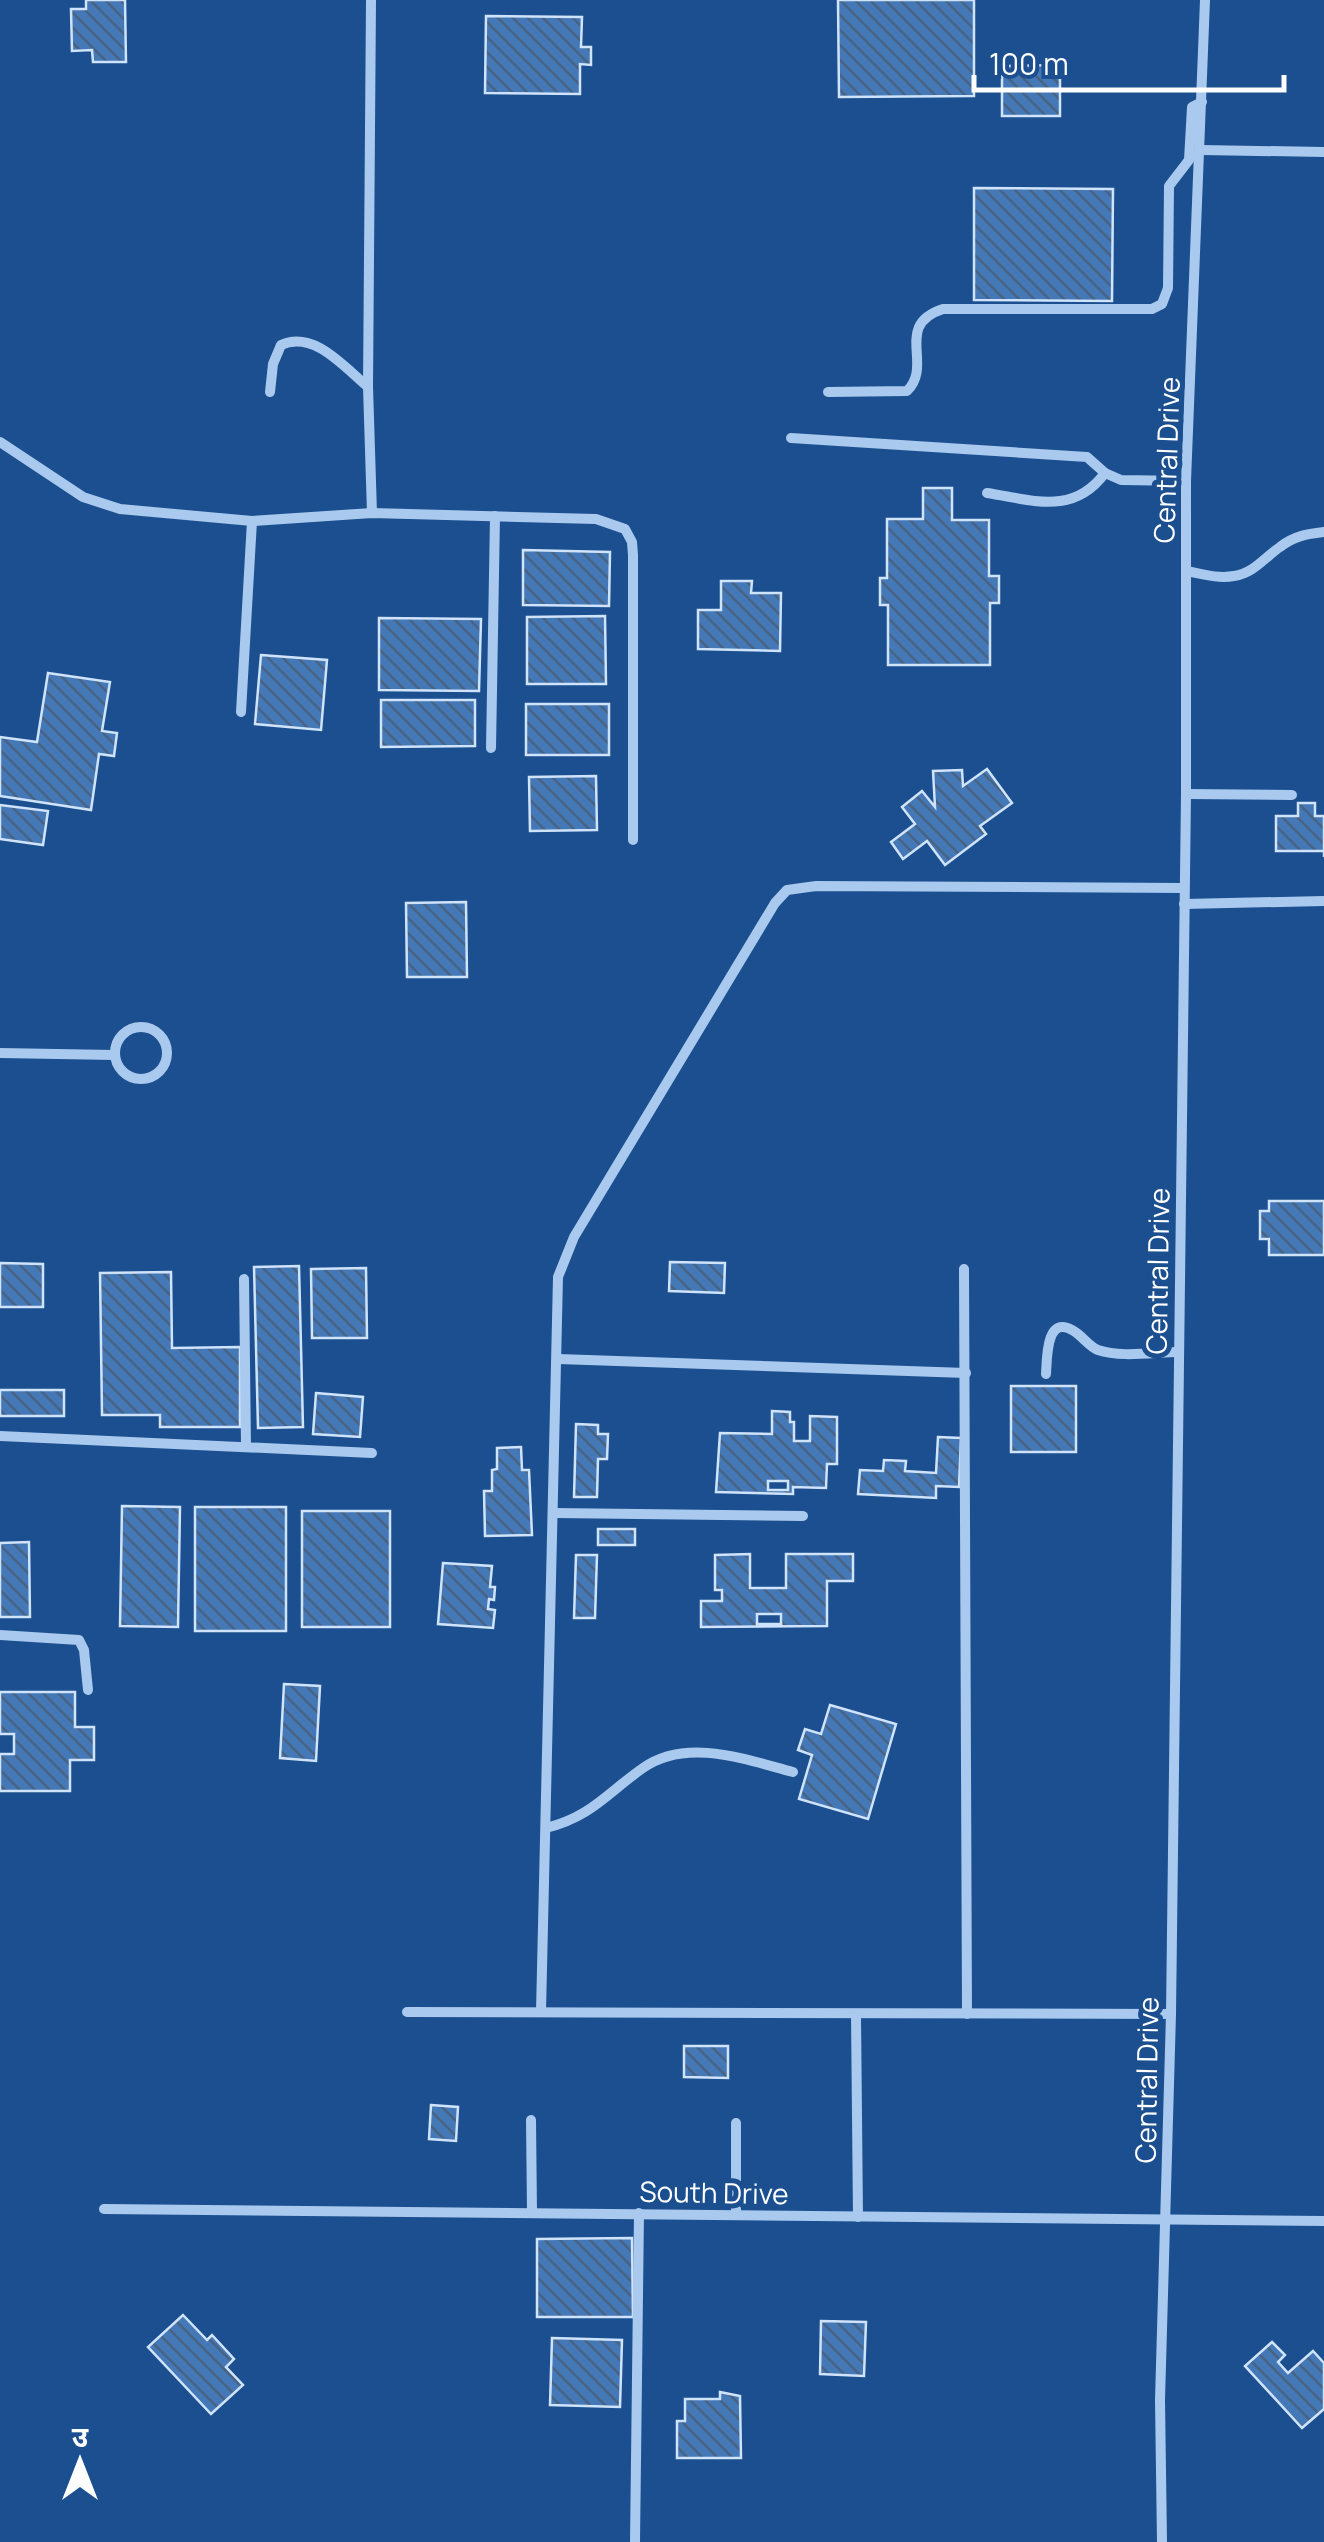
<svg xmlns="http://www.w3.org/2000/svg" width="1324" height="2542" viewBox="0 0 1324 2542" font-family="Manrope,'Noto Sans Devanagari',sans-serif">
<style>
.building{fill:url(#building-back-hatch);stroke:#cfe3fa;stroke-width:2.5;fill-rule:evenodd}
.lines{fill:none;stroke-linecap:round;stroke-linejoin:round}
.street{stroke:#a9c9ee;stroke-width:10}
.labels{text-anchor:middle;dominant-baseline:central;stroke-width:10;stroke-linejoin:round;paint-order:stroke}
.street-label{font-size:28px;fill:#fff;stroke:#1b4f8f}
</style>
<defs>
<pattern id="building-back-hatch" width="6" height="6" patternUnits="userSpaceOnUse" patternTransform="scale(2.5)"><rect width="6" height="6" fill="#4478b7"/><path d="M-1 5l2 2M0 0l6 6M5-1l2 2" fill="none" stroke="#486282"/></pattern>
</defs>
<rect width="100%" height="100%" fill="#1b4f8f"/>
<!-- building -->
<g class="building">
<polygon points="86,0 125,0 126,62 93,62 92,50 72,51 71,9 86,9"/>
<polygon points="838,0 974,0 974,96 839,97"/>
<polygon points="486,16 582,17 581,47 591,47 591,65 580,64 580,94 485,93"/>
<polygon points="1060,65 1060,116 1002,116 1002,66"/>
<polygon points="974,188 1113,189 1112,301 974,300"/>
<polygon points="923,488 952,488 952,520 989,520 989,576 999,576 999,603 990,603 990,665 888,665 888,605 880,605 880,578 887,578 887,519 923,519"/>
<polygon points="523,550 610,552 609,606 523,605"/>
<polygon points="721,581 752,581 751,593 781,593 780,651 698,649 698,610 721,610"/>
<polygon points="605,616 606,684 527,684 527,617"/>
<polygon points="379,618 481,619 479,691 379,690"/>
<polygon points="261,655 327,660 321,730 255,724"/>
<polygon points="48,673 110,682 102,731 117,733 114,756 99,754 91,810 0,796 0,737 37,742"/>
<polygon points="381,700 475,700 475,746 381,747"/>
<rect x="526" y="704" width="83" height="51"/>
<polygon points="987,769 1012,803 980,826 986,834 945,865 927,841 903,859 891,842 915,824 902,807 922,791 935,807 933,771 962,770 963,786"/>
<polygon points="596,776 597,830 530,831 529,777"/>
<polygon points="1298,803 1315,803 1315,816 1324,816 1324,857 1324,851 1276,851 1276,816 1298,816"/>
<polygon points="0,805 48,811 43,845 0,839"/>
<polygon points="466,902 467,977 407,977 406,903"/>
<polygon points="1269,1201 1324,1201 1324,1255 1269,1255 1269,1239 1260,1239 1260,1211 1269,1211"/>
<polygon points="670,1262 725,1263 724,1293 669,1291"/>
<polygon points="0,1263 43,1264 43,1307 0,1307"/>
<polygon points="299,1266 303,1427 258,1428 254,1267"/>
<polygon points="366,1268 367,1338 312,1338 311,1269"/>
<polygon points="171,1272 172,1348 240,1347 240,1427 160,1427 160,1415 102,1415 100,1273"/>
<rect x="1011" y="1386" width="65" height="66"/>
<rect x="0" y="1390" width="64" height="26"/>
<polygon points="316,1393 363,1397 360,1437 313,1434"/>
<path d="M772 1411 790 1412V1422H794V1441H810V1416L837 1417V1464H827L826 1488 793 1487V1494L716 1492 720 1433 772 1434ZM768 1481H788V1490H768Z"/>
<polygon points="576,1424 598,1425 598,1434 608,1434 607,1459 598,1459 597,1497 574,1497"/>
<polygon points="938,1437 961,1438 959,1487 936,1486 936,1498 858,1494 860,1470 883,1471 884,1460 906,1461 905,1471 936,1473"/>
<polygon points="521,1447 522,1470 529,1470 532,1535 485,1536 484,1491 492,1491 492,1470 497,1469 497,1448"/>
<polygon points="122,1506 180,1507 178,1627 120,1626"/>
<rect x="195" y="1507" width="91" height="124"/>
<rect x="302" y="1511" width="88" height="116"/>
<rect x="598" y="1529" width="37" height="16"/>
<polygon points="29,1542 30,1617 0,1617 0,1543"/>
<path d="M750 1554V1588H786V1554H853V1581H827V1626L701 1627V1601H722V1590H715V1555ZM757 1614H781V1624H757Z"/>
<polygon points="576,1555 597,1555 595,1618 574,1618"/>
<polygon points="443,1563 492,1566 490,1587 495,1587 494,1600 489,1599 488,1609 495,1610 493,1628 438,1624"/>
<polygon points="284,1684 320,1686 316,1761 280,1758"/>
<polygon points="0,1692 75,1692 75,1727 94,1727 94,1760 70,1760 70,1791 0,1791 0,1754 14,1754 14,1734 0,1734"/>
<polygon points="830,1705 896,1724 868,1819 799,1799 812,1755 798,1750 805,1729 821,1734"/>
<polygon points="684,2046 728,2046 728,2078 684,2077"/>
<polygon points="431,2105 458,2107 456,2141 429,2139"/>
<polygon points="632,2238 633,2317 537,2317 537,2239"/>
<polygon points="183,2315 207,2340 212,2335 234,2359 226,2367 243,2385 211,2414 148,2347"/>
<polygon points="821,2321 866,2322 864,2376 820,2374"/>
<polygon points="552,2338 622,2340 620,2407 550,2405"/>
<polygon points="1272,2342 1285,2355 1278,2362 1288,2373 1313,2351 1324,2363 1324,2409 1302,2428 1245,2366"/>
<polygon points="720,2392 740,2396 741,2458 677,2458 677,2421 685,2421 685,2399 720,2399"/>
</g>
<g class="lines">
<!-- street -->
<g class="street">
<polyline points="371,0 368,387 372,513"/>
<polyline points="1201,150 1324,152"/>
<path d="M270 392 273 364 281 345C314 330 344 367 368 387"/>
<path d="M828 392 907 391C934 365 893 325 943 309H1152L1162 304 1168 288 1169 186 1189 160 1192 107 1202 102"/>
<polyline points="791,438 1087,457 1105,473 1121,480 1186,481"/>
<polyline points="0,442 83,497 120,509 252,521 372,513 596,519 625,529 632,542 633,555 633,840"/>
<path d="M987 493C1033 500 1073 516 1105 473"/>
<path d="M1186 571C1202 574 1218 579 1234 576 1254 573 1264 558 1280 547 1294 536 1307 534 1324 532"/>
<polyline points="241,712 252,521"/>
<polyline points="491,748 495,516"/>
<polyline points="1186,794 1292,795"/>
<polyline points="1184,904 1324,901"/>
<circle cx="141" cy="1053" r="26"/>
<polyline points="0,1053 114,1055"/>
<polyline points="964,1269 967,2014"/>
<polyline points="244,1279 246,1447"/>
<polyline points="558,1359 966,1373"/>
<path d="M1046 1374C1047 1359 1046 1315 1072 1330 1082 1335 1088 1346 1098 1350 1121 1358 1155 1352 1179 1352"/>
<polyline points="0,1436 372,1453"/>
<polyline points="554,1513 803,1516"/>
<polyline points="0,1635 79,1640 84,1650 88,1690"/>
<path d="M546 1828C591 1817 607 1793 643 1768 687 1737 747 1760 793 1772"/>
<polyline points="407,2012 1171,2014"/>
<polyline points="541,2012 558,1277 574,1237 775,903 787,890 816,886 1184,888"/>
<polyline points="856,2015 858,2217"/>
<polyline points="531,2120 532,2212"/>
<polyline points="104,2209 1324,2221"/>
<polyline points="736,2214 736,2123"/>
<polyline points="635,2542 639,2213"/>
<polyline points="1162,2542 1160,2400 1171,2014 1186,794 1186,481 1205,0"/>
</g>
</g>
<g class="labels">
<!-- street labels -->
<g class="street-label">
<text transform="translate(1166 460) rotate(-88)">Central Drive</text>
<text transform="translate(1157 1271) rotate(-89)">Central Drive</text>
<text transform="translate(1146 2080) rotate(-89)">Central Drive</text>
<text transform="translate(714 2192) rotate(1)">South Drive</text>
</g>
</g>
<!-- north arrow -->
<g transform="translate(80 2462)" stroke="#1b4f8f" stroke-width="8" paint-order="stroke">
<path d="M0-8L18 38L0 25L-18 38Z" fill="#ffffff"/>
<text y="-15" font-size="28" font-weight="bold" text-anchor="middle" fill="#ffffff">उ</text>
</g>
<!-- scale -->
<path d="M974 75v15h310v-15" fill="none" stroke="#ffffff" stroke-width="5"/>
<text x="989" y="75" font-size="30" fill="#ffffff" stroke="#1b4f8f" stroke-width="8" paint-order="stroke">100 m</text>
</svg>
